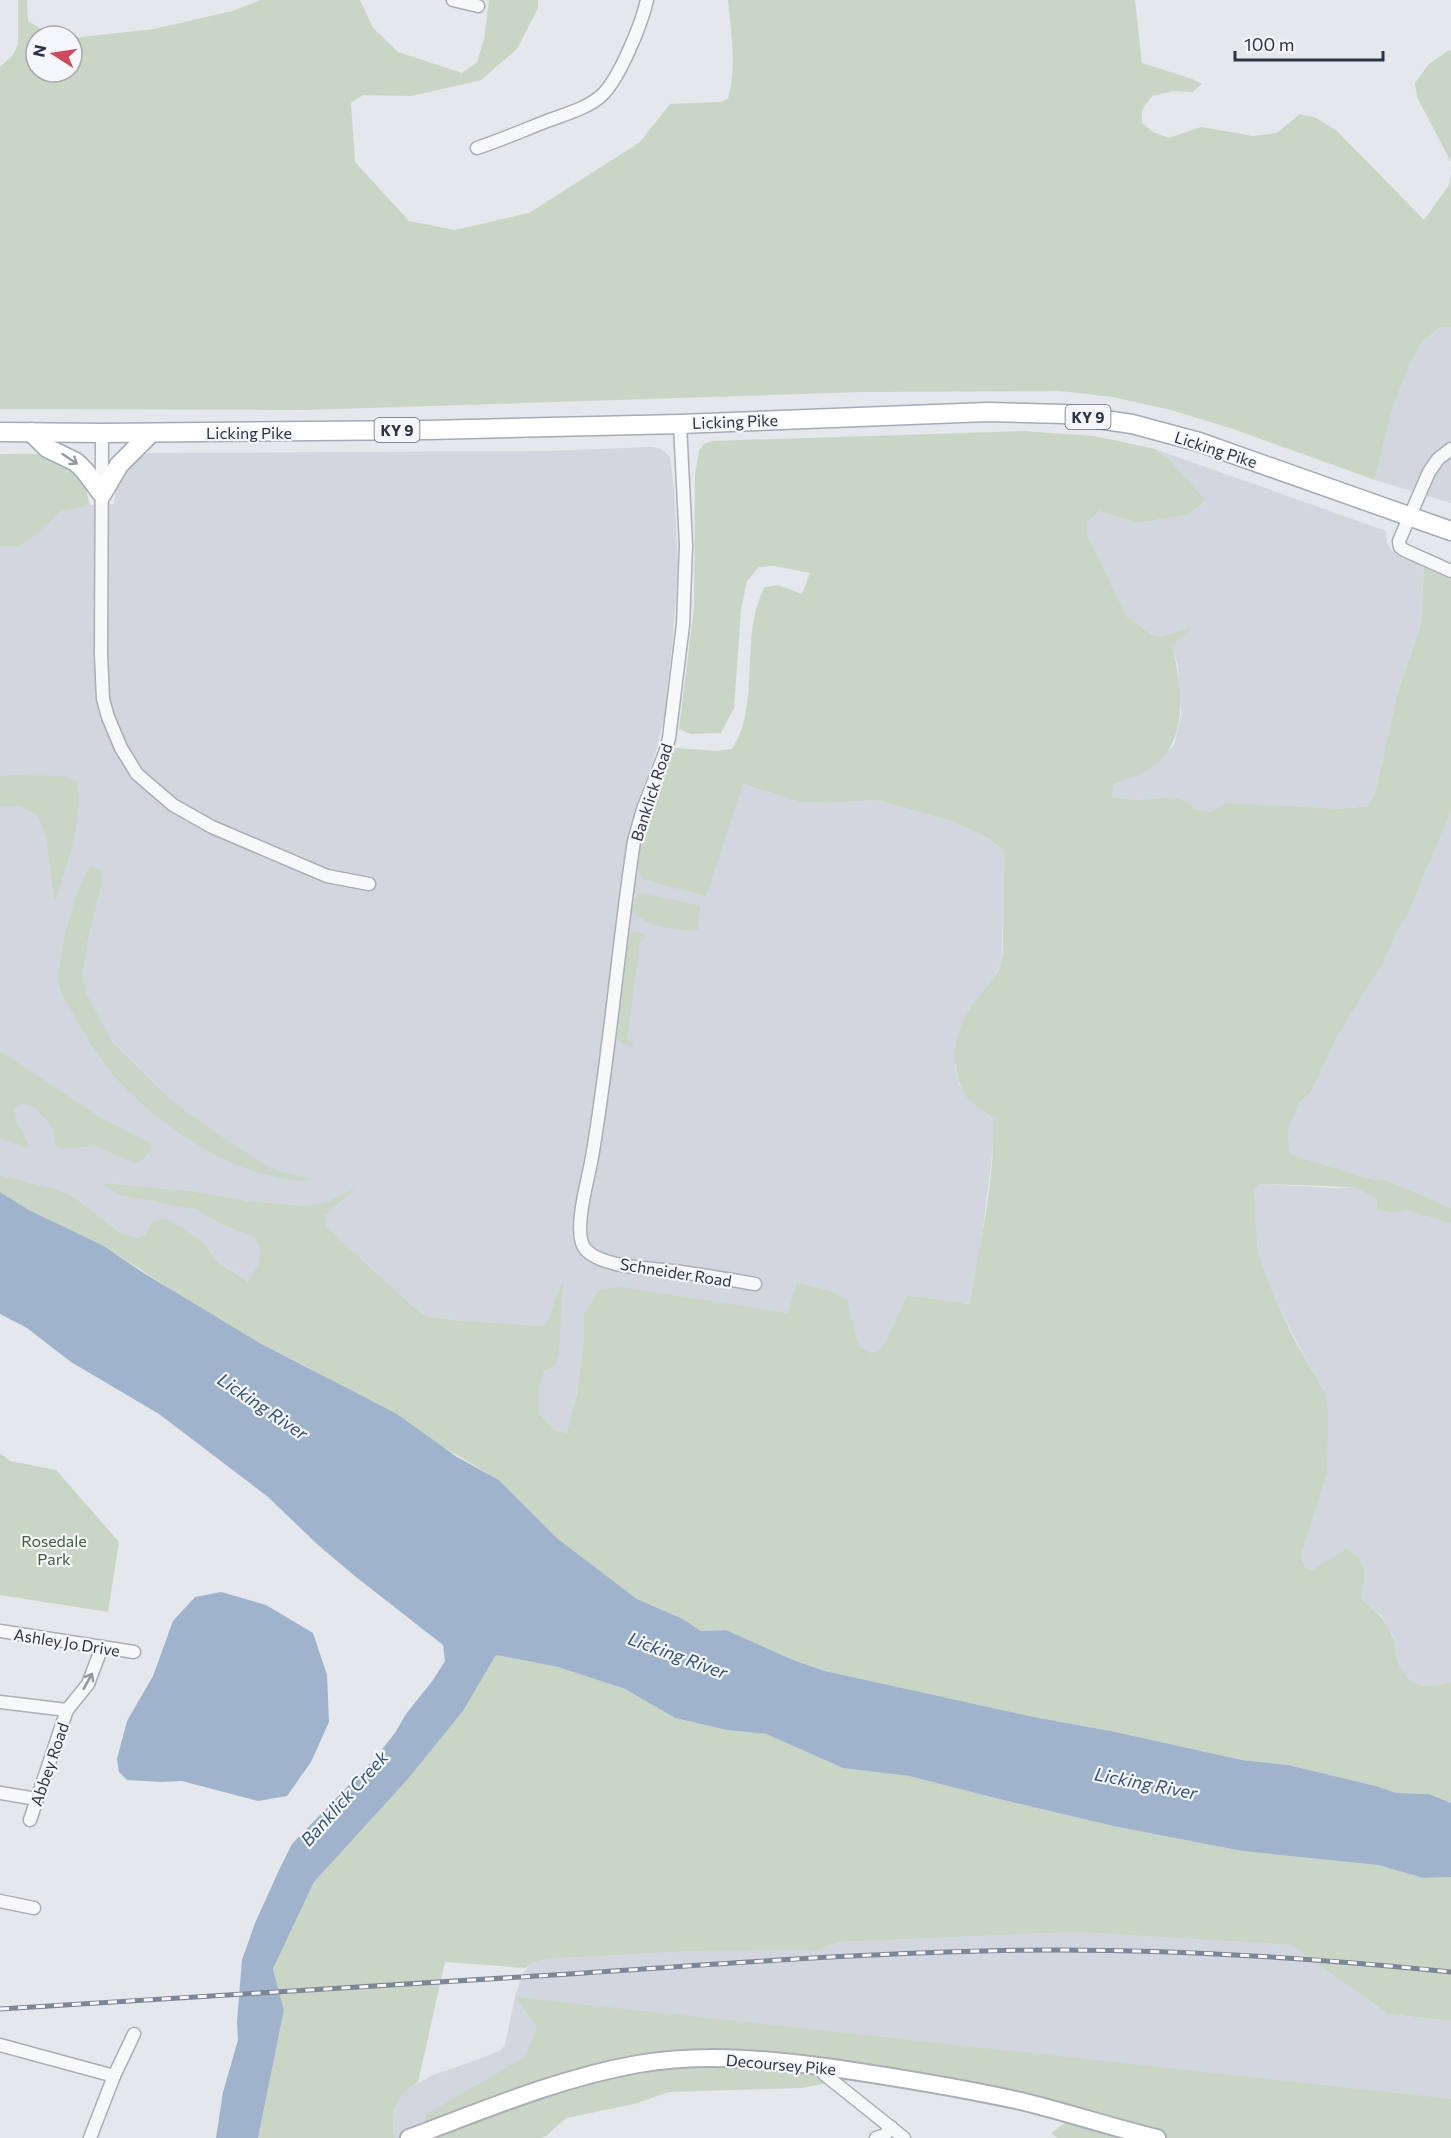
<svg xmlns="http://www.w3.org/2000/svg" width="1451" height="2138" viewBox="0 0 1451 2138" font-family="Commissioner,sans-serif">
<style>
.built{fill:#d2d6de}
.green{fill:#c9d6c5}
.water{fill:#9fb4cc}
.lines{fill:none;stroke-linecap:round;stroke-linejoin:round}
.street-casing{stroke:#a9aeb7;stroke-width:15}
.secondary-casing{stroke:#a9aeb7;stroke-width:20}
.primary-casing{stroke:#a3abb8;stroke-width:21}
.street{stroke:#f7f8fa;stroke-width:12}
.secondary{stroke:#fff;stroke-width:16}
.primary{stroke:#fff;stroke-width:18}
.rail-casing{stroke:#7d8696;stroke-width:5}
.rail{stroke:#f4f6f9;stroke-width:3;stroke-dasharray:9;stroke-linecap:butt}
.oneway{stroke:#959aa2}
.oneway2{stroke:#9196a0}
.labels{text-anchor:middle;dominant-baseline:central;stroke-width:4.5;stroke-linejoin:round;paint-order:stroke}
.shield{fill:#f4f6f9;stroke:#676e7b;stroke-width:1.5}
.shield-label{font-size:15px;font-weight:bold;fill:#2b3445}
.street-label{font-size:16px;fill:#2b3445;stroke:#f4f6f9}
.park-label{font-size:16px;fill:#3f6138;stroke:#f4f6f9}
.water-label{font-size:18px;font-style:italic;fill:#34527a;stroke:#f4f6f9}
</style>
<rect width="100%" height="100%" fill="#e4e7ec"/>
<!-- built -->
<g class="built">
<polygon points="1451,327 1451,503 1375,480 1393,407 1411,361 1424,340 1440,328"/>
<polygon points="652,447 661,449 670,457 674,490 678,566 673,637 664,719 655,755 635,809 629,842 609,1003 573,1228 579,1247 588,1229 585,1219 606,1099 637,857 647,822 742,784 800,802 829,803 875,800 949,820 987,837 1004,851 1006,889 1002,936 1003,960 991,983 969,1010 960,1029 955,1068 959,1084 970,1101 986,1111 994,1119 994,1139 980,1252 969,1304 906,1295 897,1321 888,1338 880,1350 871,1353 861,1348 854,1329 827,1290 798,1282 789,1313 598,1290 584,1314 584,1337 577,1394 568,1433 554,1429 539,1413 539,1388 545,1370 563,1282 547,1324 542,1326 453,1320 426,1316 410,1304 325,1225 325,1216 354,1189 326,1202 303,1206 242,1200 191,1191 105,1183 121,1195 196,1210 223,1225 256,1238 261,1249 260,1264 249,1281 220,1264 203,1242 153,1221 145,1234 138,1238 121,1233 74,1197 56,1189 0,1175 0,546 19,546 34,537 60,512 90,505 114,504 116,489 123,474 135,461 148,453 544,451"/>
<polygon points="1155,449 1386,531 1387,543 1392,551 1400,557 1424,565 1421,625 1398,691 1377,785 1369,806 1338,809 1212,812 1195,809 1189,803 1176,797 1137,800 1112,797 1113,784 1152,767 1174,745 1181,715 1178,667 1172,646 1190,629 1159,637 1152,635 1127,617 1088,537 1087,522 1099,511 1139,523 1190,514 1206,502 1171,461"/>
<polygon points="1451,811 1451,1208 1386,1180 1369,1179 1290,1154 1288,1132 1299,1102 1310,1094 1338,1035 1377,971 1381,967 1397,931 1408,914"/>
<polygon points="1260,1184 1334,1188 1353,1187 1377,1199 1376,1210 1397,1213 1407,1210 1451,1224 1451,1682 1435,1687 1415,1684 1402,1673 1397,1657 1394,1637 1381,1615 1362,1600 1363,1585 1327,1562 1314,1569 1306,1568 1301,1555 1327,1473 1324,1391 1295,1339 1271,1289 1258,1252 1254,1196 1256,1188"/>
<polygon points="1075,1932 1291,1945 1388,2014 1451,2021 1451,2138 1147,2136 804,2064 409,2138 395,2138 393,2125 394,2112 401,2095 408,2089 433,2075 479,2059 501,2050 505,2045 515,1997 521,1977 530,1964 545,1959 694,1951 818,1950 840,1942"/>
</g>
<!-- green -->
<g class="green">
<path d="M18 0H27L28 21 49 34 61 36H36V72H72V38L154 29 232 11 261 0H360L373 28 398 52 462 73 477 62 484 39 489 0H538V8L517 49 481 80 412 96 363 95 351 103 355 162 409 221 455 230 529 213 640 142 670 104 721 102 728 99C737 67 731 32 728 0H1135L1142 63 1192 79 1202 84 1192 92 1173 91 1152 96 1142 110V123L1153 132 1169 138 1201 127 1253 136 1277 133 1300 114 1316 118 1336 130 1424 220 1449 185 1451 174V327L1440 328 1424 340 1411 361 1393 407 1375 480 1233 429 1171 410 1113 397 1060 391 862 392 305 410 0 409V67L12 56 18 45Z"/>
<polygon points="1449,50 1451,51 1451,162 1417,97 1415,83 1429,64"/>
<path d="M1022 431 1094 436 1155 449 1171 461 1206 501 1190 514 1139 523 1099 511 1087 522 1088 537 1127 617 1152 635 1159 637 1192 628 1172 646C1182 685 1190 741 1152 767 1141 775 1126 779 1114 784L1112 797 1137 800 1176 797 1189 803 1195 809 1212 812 1226 803 1338 809 1369 806 1377 785 1398 691 1421 625 1424 565 1451 577V811L1408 914 1397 931 1381 967 1377 972 1338 1035 1310 1094 1299 1102 1288 1132 1290 1154 1369 1179 1386 1180 1451 1208V1224L1407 1210 1397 1213 1376 1210 1377 1199 1353 1187 1260 1184 1256 1188 1254 1196 1258 1252 1271 1289 1294 1339 1324 1391 1328 1412 1327 1473 1301 1556 1306 1568 1314 1569 1346 1549C1371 1561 1363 1577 1362 1600 1375 1610 1385 1619 1392 1635 1396 1642 1395 1650 1397 1658 1405 1687 1424 1690 1451 1682V1803L1429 1794 1397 1793 1376 1786 1288 1765 1242 1760 1111 1731 1039 1718 825 1671 793 1660 726 1630 701 1631 683 1619 637 1599 558 1539 499 1480 306 1366 258 1342 192 1303 104 1246 29 1210 0 1192V1175L56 1189 74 1197 121 1233 138 1238 145 1234 153 1221 168 1219 203 1242 220 1264 248 1281C260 1264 264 1258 256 1238L223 1225 196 1210 121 1195 110 1190 104 1183 191 1191 242 1200 303 1206 326 1202 356 1188 325 1216V1225L410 1304 426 1316 453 1320 542 1326 547 1323 563 1279 559 1353 555 1366 545 1370 539 1388V1413L554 1429 567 1433 577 1394 584 1337V1314L598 1290 619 1287 788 1313 797 1282 827 1290 847 1300 854 1329 861 1348 871 1353 880 1350C892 1332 899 1315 906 1295L969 1304C981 1245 994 1179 994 1119 987 1112 976 1107 969 1100 949 1076 952 1035 969 1010 980 993 996 981 1002 961 1005 953 1002 942 1003 934 1004 906 1005 879 1004 851L987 837 949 820 875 800 829 803 800 802 743 784 706 896 645 880 636 866 647 822 675 748 718 751 732 749C762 706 738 636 765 587L778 585 802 594 810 573 774 566 759 567 747 581 741 610 734 708 721 733 691 734 679 729 694 608 695 474 699 451 704 444 713 441Z"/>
<path d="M0 454C29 454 64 449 81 478 86 485 87 496 90 505L60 512 34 537 19 546H0Z"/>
<path d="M14 775 64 776 77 781C83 821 67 864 55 903L46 836 38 816 20 806H0V776Z"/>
<path d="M90 866 100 870 102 882 87 943 82 975 86 993 112 1042 174 1103 235 1146 276 1171 314 1179C305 1182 297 1180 287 1179 231 1171 179 1137 137 1099 110 1076 89 1043 72 1012 68 1004 62 996 60 988 54 963 76 887 90 866Z"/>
<path d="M642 893 700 906 698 929 695 931C672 929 651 928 632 912L633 903 638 894Z"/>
<polygon points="631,932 643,933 646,938 640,942 627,1040 634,1042 631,1046 624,1045 614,1035 628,938"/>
<polygon points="0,1051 101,1118 150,1143 152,1148 145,1158 134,1163 95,1146 62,1149 55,1145 52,1125 34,1107 21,1103 14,1109 17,1122 28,1142 28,1148 0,1138"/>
<polygon points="0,1453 10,1461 56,1470 119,1542 108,1612 0,1595"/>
<polygon points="496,1655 558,1667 625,1689 675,1718 727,1730 766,1734 843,1768 909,1776 995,1798 1113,1826 1242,1851 1378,1865 1423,1878 1451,1877 1451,2021 1388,2014 1291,1945 1075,1932 840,1942 818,1950 694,1951 545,1959 530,1964 526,1968 445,1962 418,2082 401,2095 394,2111 393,2125 395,2138 258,2138 284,2010 273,1969 314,1882 408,1779 463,1711"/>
<polygon points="515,1997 1451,2099 1451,2138 1057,2138 1051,2133 1075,2116 879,2075 800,2088 669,2092 634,2104 566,2118 546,2136 541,2138 424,2138 425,2115 525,2057 537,2027"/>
</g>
<!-- water -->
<g class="water">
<polygon points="0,1192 29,1210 104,1246 142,1272 258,1342 397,1414 457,1457 499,1480 558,1539 637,1599 683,1619 701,1631 726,1630 793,1660 825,1671 1039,1718 1111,1731 1242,1760 1288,1765 1376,1786 1397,1793 1429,1794 1451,1803 1451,1877 1423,1878 1378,1865 1242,1851 1113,1826 995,1798 909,1776 843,1768 766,1734 727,1730 675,1718 625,1689 558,1667 496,1655 463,1711 408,1779 314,1882 273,1969 284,2010 258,2138 216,2138 223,2092 238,2040 237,2022 242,1960 255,1923 280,1868 292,1844 376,1757 395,1733 406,1714 433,1680 445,1661 443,1645 356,1577 317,1544 268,1497 159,1414 71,1362 27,1328 0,1314"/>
<polygon points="221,1592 266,1605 313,1633 327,1675 329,1722 311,1762 287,1796 258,1801 182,1781 161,1782 127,1780 119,1772 117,1759 127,1721 153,1676 173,1621 195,1597"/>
</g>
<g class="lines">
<!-- street casing -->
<g class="street-casing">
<g id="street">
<polyline points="453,0 478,6"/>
<path d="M477 148C501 140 524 130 547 121 565 114 586 109 601 96 619 80 642 23 647 0"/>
<path d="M680 424 686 545 683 625 669 738 665 753 643 809 634 841C618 946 610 1052 592 1157 589 1177 571 1235 586 1250 604 1268 650 1268 674 1271 701 1275 728 1279 755 1284"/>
<polyline points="102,433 101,655 103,699 108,717 121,748 137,774 173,805 212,827 327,876 369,884"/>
<polyline points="1451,449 1438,459 1429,472 1399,541 1400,547 1404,550 1451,571"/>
<polyline points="0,1631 134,1652"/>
<polyline points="0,1702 67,1710"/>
<polyline points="0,1793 37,1799"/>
<polyline points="30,1820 67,1710 88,1684 102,1647"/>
<polyline points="0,1901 34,1908"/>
<polyline points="0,2045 114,2076"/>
<polyline points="820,2066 824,2074 904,2138"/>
<polyline points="90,2138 114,2076 134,2034"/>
<polyline points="876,2138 885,2135 891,2127"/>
</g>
</g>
<!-- secondary casing -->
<g class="secondary-casing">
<path id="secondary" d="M409 2138C484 2110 559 2078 638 2064 702 2053 769 2059 833 2068 894 2077 956 2087 1016 2100 1064 2111 1110 2127 1157 2138"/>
</g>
<!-- primary casing -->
<g class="primary-casing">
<g id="primary">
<polyline points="0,432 102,433 428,430 680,424 987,412 1064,414 1132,424 1199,442 1451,531"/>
<polyline points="31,432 47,448 76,462 85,471 102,494 119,465 151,433"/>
</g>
</g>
<!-- street -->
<use href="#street" class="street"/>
<!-- secondary -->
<use href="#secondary" class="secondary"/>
<!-- primary -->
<use href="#primary" class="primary"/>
<!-- rail casing -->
<g class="rail-casing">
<path id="rail" d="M0 2009C190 1997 379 1986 569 1974 707 1965 846 1954 984 1951 1140 1947 1296 1956 1451 1972"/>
</g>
<!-- rail -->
<use href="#rail" class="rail"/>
</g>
<!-- one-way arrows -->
<defs><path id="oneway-shaft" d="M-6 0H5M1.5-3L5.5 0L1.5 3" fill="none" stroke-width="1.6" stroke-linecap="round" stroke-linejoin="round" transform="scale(1.5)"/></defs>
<use class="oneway" href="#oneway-shaft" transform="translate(70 459) rotate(34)"/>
<use class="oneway2" href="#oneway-shaft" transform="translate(88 1681) rotate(-61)"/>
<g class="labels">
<!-- shield labels -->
<g class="shield">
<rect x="1065.5" y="405" width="45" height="24" rx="4.5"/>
<rect x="374.5" y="418" width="45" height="24" rx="4.5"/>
</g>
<g class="shield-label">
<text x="1088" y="417">KY 9</text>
<text x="397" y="430">KY 9</text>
</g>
<!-- street labels -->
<g class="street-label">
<text transform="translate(735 421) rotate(-2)">Licking Pike</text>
<text x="249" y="432">Licking Pike</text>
<text transform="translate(1216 449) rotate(18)">Licking Pike</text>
<text transform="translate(651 792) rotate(-72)">Banklick Road</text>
<text transform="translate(676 1272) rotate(9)">Schneider Road</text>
<text transform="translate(67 1642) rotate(9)">Ashley Jo Drive</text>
<text transform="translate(49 1764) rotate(-71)">Abbey Road</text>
<text transform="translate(781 2064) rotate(5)">Decoursey Pike</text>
</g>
<!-- park labels -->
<g class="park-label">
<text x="54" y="1540">Rosedale<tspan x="54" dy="18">Park</tspan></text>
</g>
<!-- water labels -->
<g class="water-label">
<text transform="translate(263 1406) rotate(34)">Licking River</text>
<text transform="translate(678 1655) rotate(20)">Licking River</text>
<text transform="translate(1146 1783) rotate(11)">Licking River</text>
<text transform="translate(344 1798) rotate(-48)">Banklick Creek</text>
</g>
</g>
<!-- north arrow -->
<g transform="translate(54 54) rotate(282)"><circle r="28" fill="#f4f6f9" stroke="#a4a8b1" stroke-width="1.5"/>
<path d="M0-4.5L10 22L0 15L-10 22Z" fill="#d1495b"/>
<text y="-9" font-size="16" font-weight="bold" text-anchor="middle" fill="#2b3445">N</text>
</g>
<!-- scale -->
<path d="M1235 51v9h148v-9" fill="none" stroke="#2b3445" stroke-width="3"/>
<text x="1244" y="51" font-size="18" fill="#2b3445" stroke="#f4f6f9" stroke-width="4.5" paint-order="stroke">100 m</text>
</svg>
